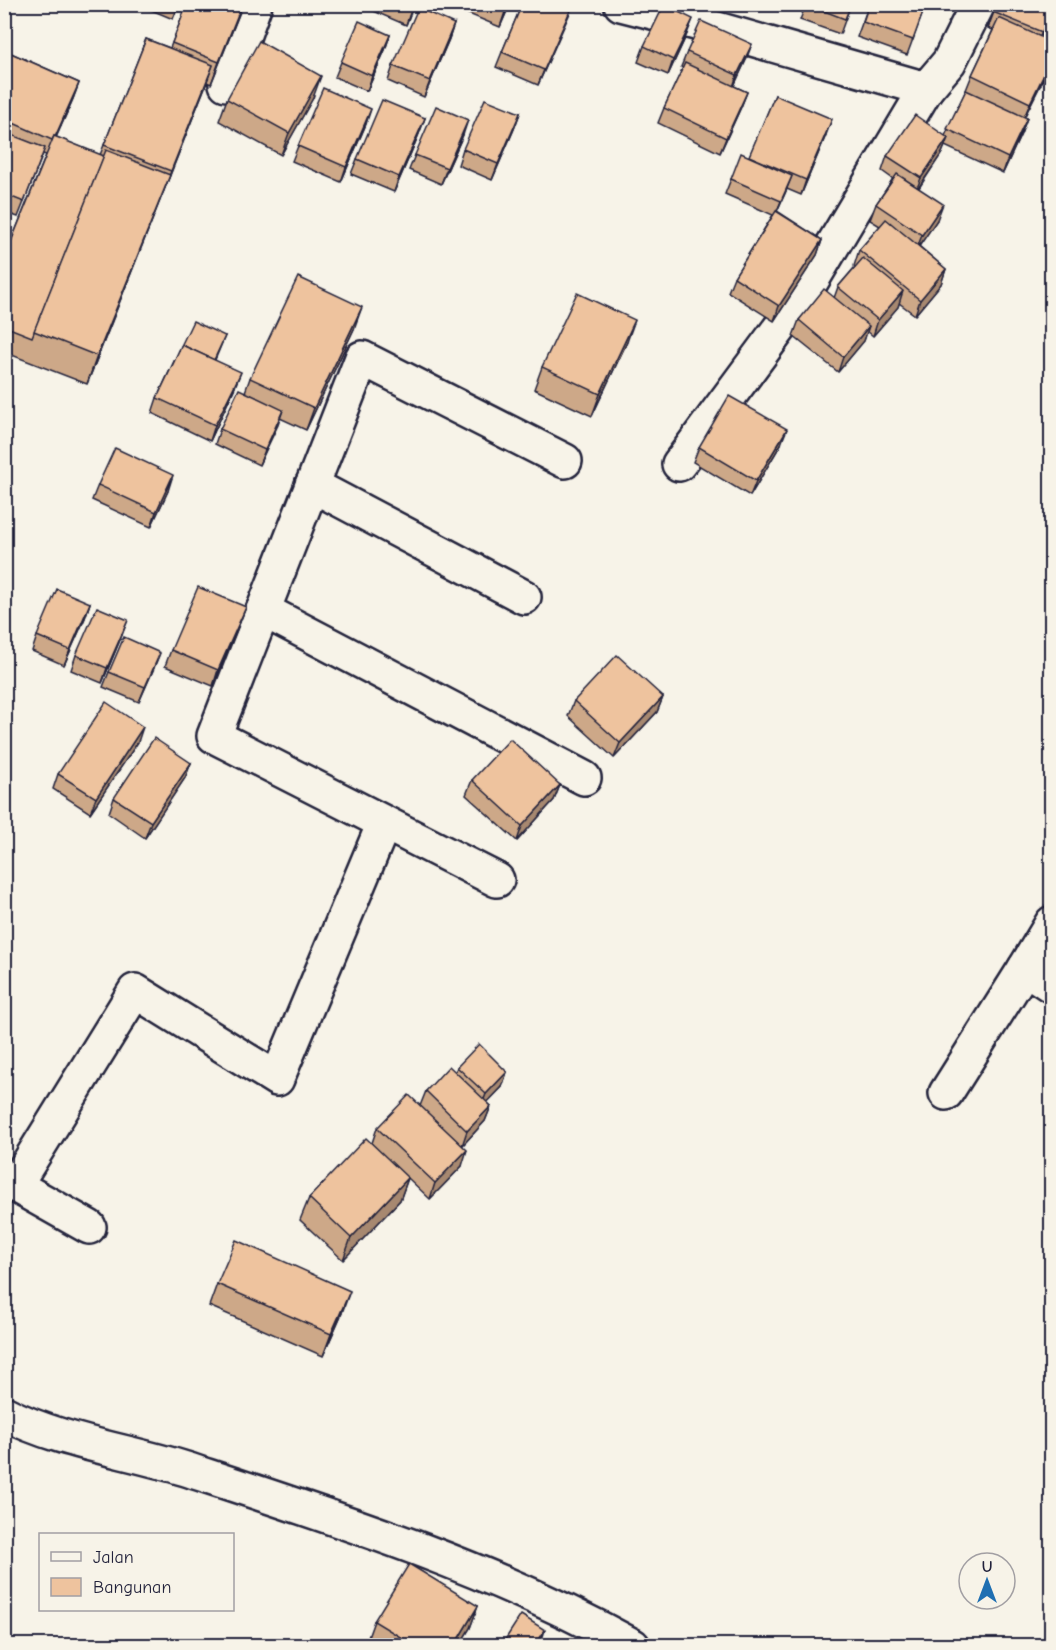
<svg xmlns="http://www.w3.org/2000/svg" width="1056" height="1650" viewBox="0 0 1056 1650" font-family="'Comic Neue',sans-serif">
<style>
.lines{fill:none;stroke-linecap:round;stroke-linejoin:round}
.minor-casing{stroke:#22223b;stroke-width:38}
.minor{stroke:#f7f3e8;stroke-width:33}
.wall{fill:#cda888;stroke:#22223b;stroke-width:1.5}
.shaded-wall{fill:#a7886f;stroke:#22223b;stroke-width:1.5}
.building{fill:#eec39e;stroke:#22223b;stroke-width:1.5}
</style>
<rect width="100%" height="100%" fill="#f7f3e8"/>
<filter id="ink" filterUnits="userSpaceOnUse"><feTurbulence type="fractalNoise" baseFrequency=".0167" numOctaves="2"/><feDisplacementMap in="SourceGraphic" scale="12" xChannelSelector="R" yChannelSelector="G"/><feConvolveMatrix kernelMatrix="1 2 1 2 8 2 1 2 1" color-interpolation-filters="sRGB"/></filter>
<g filter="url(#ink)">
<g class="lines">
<!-- minor casing -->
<g class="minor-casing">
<g id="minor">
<polyline points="621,4 700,24 926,89 949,62 978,4"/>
<polyline points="226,84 255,4"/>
<polyline points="679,464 799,302 926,89"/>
<polyline points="312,485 524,597"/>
<polyline points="263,610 584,778"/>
<polyline points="497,880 214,736 362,358 565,461"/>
<polyline points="1025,968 1052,986"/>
<polyline points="946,1093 1025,968 1052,923"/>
<polyline points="4,1179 89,1227"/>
<polyline points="15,1185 135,991 277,1079 384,823"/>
<path d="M4 1413C60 1442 126 1450 186 1469 338 1519 492 1568 633 1646"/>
</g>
</g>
<!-- minor -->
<use href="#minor" class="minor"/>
</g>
<!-- wall -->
<g class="wall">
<polygon points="137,4 179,4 173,19"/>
<polygon points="187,4 243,4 211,84 207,82 87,384 4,352 4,259 46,155 43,154 18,217 4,212 4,50 79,83 73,99 56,137 100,155 146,39 170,48"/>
<polygon points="370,4 414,4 406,25 369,9"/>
<polygon points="431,4 455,4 451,13"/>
<polygon points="466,4 510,4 500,27 464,12"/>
<polygon points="522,4 573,4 538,85 496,67 502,52"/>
<polygon points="806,4 851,4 840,34 800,20"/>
<polygon points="869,4 926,4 907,55 857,37"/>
<polygon points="997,4 1052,4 1040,37 1052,62 1024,117 1027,118 1021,134 1003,173 945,146 942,153 919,188 937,220 919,246 946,269 941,284 915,315 899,303 898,307 873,336 867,331 864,341 838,372 793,336 799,320 834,298 838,287 855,267 854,266 859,250 880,226 870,220 876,204 893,179 882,171 887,156 945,136 966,90 972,75 993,30 988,28"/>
<polygon points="454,24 449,39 424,97 388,81 393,66"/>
<polygon points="687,34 668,75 638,62 644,46"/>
<polygon points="390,35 385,50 367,91 335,77 341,62"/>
<polygon points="687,52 746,60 734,86 747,92 741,107 720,153 658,123 664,108 683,68 681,67"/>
<polygon points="775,95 826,135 801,195 787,189 777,211 822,240 817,255 774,321 728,292 734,277 773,215 725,194 731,179 749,157"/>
<polygon points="313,98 281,155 219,121 227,99"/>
<polygon points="520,113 514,129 492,180 458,165 463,149"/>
<polygon points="425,118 419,134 394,192 351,174 357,159"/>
<polygon points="366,124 341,182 292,161 298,146"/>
<polygon points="463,135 441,184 409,170 415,155"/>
<polygon points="354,329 306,430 280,418 259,465 215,444 220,429 245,392 250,378"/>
<polygon points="225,336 215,360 235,387 210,441 152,413 157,398 181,346"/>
<polygon points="627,342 592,416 534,389 542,367"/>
<polygon points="781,444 750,496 693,462 699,447"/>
<polygon points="98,485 168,491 151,527 92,500"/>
<polygon points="90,603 85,618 64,665 32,651 37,636"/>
<polygon points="240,622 213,686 165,666 171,650"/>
<polygon points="122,635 102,683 71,670 76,655"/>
<polygon points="154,668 139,702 103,687 109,672"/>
<polygon points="663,697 657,712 614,758 568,716 574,701"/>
<polygon points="138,742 90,813 53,789 58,774"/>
<polygon points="191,763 185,778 145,838 109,813 114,798"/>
<polygon points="472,780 560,785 554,800 517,841 466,795"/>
<polygon points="457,1067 507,1072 502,1087 487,1102 491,1106 485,1121 462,1146 462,1166 430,1199 408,1178 400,1200 343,1260 300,1220 309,1198 372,1143 377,1128 420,1106 426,1091 455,1072"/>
<polygon points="217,1284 342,1313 323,1356 209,1306"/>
<polygon points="478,1606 470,1628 459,1646 370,1646 366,1643 374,1621"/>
</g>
<!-- shaded-wall -->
<g class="shaded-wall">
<polygon points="242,4 243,4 211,84 219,62"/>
<polygon points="413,4 414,4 406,25"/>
<polygon points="509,4 510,4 500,27 505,12"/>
<polygon points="573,4 570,13 538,85 544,70"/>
<polygon points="1052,9 1052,11 1036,47 1042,32"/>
<polygon points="693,19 687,34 668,75 673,60"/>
<polygon points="454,24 449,39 424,97 430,81"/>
<polygon points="390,35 385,50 367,91 372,76"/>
<polygon points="752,44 746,60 732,90 737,75"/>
<polygon points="1052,58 1052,62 1024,118 1030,103"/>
<polygon points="213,65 205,87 163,193 171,171"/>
<polygon points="321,76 313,98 281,155 289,133"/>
<polygon points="79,83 73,99 48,156 53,141"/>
<polygon points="747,92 741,107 720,153 726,138"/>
<polygon points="371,109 366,124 341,182 346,167"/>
<polygon points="520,113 514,129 492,180 498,164"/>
<polygon points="425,118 419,134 394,192 399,177"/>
<polygon points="1027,118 1021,134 1003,173 1008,158"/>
<polygon points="832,119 826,135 801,195 806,180"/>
<polygon points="468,120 463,135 441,184 447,168"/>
<polygon points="948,138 942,153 915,193 921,178"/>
<polygon points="170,175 159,203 87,384 97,356"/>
<polygon points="792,176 786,191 775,216 781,201"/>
<polygon points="943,204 937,220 916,251 922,235"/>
<polygon points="822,240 817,255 774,321 779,306"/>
<polygon points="946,269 941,284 915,315 920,300"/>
<polygon points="903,291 898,307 873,336 878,320"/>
<polygon points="362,307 354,329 306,430 314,408"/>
<polygon points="635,320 627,342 592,416 600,394"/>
<polygon points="869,326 864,341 838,372 843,357"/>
<polygon points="241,372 235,387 210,441 215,425"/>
<polygon points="283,410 278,425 259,465 265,450"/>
<polygon points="787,429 781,444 750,496 756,481"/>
<polygon points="173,475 168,491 151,527 156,512"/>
<polygon points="90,603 85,618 64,665 70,650"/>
<polygon points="246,607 240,622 213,686 218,670"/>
<polygon points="128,620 122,635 102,683 107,668"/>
<polygon points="160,653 154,668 139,702 145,687"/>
<polygon points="663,697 657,712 614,758 620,743"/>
<polygon points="143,727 138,742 90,813 96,798"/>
<polygon points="191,763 185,778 145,838 151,822"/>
<polygon points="560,785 554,800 517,841 522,826"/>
<polygon points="507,1072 502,1087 480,1110 486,1094"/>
<polygon points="491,1106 485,1121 462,1146 467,1131"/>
<polygon points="467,1150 462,1166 430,1199 435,1183"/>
<polygon points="408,1178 400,1200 343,1260 351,1238"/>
<polygon points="350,1291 342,1313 323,1356 331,1334"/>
<polygon points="478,1606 470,1628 459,1646 454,1646"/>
<polygon points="545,1630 540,1646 535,1646"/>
</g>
<!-- building -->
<g class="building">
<polygon points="187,4 242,4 219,62 172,43"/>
<polygon points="400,4 413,4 411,9"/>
<polygon points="488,4 509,4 505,12"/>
<polygon points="522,4 573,4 544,70 502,52"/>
<polygon points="806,4 851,4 845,19"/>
<polygon points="869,4 926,4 913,40 863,22"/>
<polygon points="997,4 1052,4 1052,9 1042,32 993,12"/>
<polygon points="664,5 693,19 673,60 644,46"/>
<polygon points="418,8 454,24 430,81 393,66"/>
<polygon points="999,18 1052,42 1052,58 1030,103 972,75"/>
<polygon points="359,21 390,35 372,76 341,62"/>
<polygon points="701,21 752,44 737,75 687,52"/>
<polygon points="146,39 213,65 171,171 104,145"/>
<polygon points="259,41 321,76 289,133 227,99"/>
<polygon points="4,50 79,83 55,137 54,136 52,140 4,119"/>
<polygon points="685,63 747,92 726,138 664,108"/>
<polygon points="323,88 371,109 346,167 298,146"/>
<polygon points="966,90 1027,118 1008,158 947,129"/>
<polygon points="775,95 832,119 806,180 749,156"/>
<polygon points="485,99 520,113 498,164 463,149"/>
<polygon points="382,100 425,118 399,177 357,159"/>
<polygon points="436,106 468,120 447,168 415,155"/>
<polygon points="915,115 948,138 921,178 887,156"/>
<polygon points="4,132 45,148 24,202 4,194"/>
<polygon points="54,136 104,156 32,337 4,326 4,259"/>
<polygon points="106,150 170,175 97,356 34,331"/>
<polygon points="741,153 792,176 781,201 731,179"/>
<polygon points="897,174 943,204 922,235 876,204"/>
<polygon points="776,211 822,240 779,306 734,277"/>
<polygon points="886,219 946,269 920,300 859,250"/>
<polygon points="863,258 903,291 878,320 838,287"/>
<polygon points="298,277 362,307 314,408 250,378"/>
<polygon points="824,289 869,326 843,357 799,320"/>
<polygon points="577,293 635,320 600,394 542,367"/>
<polygon points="193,321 225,336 214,360 182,345 181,346"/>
<polygon points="182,345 241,372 215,425 157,398"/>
<polygon points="239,389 283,410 265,450 220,429"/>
<polygon points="729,396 787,429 756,481 699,447"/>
<polygon points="115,448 173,475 156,512 98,485"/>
<polygon points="198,587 246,607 218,670 171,650"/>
<polygon points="57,589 90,603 70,650 37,636"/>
<polygon points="97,607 128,620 107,668 76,655"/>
<polygon points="124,637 160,653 145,687 109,672"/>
<polygon points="617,655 663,697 620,743 574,701"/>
<polygon points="106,702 143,727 96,798 58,774"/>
<polygon points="154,738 191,763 151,822 114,798"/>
<polygon points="510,739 560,785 522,826 472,780"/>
<polygon points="479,1044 507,1072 486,1094 457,1067"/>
<polygon points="449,1066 491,1106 467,1131 426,1091"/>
<polygon points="409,1095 467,1150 435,1183 377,1128"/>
<polygon points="366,1138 408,1178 351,1238 309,1198"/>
<polygon points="236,1240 350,1291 331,1334 217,1284"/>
<polygon points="409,1564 478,1606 454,1646 415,1646 374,1621"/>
<polygon points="521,1615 545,1630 535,1646 501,1646"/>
</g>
</g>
<!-- margin -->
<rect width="1056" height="1650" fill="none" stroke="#f7f3e8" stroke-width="24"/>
<rect x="12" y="12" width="1032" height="1626" fill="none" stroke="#22223b" stroke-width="2" filter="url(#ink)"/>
<!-- legend -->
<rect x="39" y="1533" width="195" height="78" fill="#f7f3e8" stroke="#a29fa3" stroke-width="1.5"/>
<rect x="51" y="1552" width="30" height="9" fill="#f7f3e8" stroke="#a29fa3" stroke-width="1.5"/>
<text x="93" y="1563" font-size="18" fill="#22223b">Jalan</text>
<rect x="51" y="1578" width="30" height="18" fill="#eec39e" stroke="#a29fa3" stroke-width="1.5"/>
<text x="93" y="1593" font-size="18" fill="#22223b">Bangunan</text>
<!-- north arrow -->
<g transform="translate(987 1581)"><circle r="28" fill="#f7f3e8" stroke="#a29fa3" stroke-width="1.5"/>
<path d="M0-4.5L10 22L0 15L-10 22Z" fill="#1f6fb2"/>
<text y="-9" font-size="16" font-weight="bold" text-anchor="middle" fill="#22223b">U</text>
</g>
</svg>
